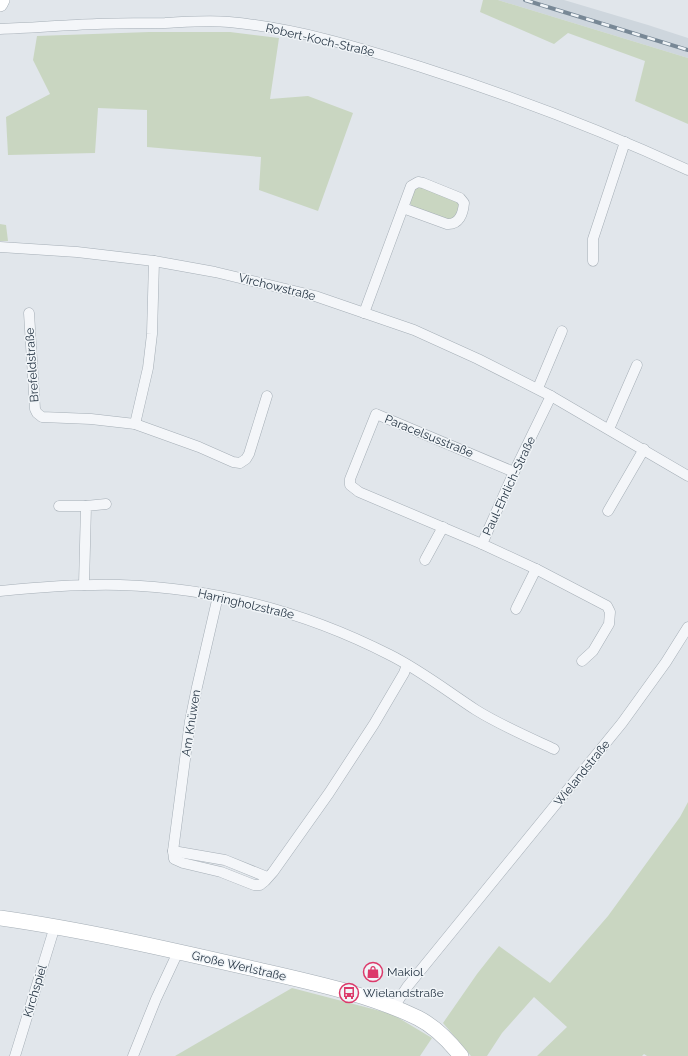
<svg xmlns="http://www.w3.org/2000/svg" width="688" height="1056" viewBox="0 0 688 1056" font-family="Raleway,sans-serif">
<style>
.built{fill:#ced6dd}
.green{fill:#c9d6c1}
.lines{fill:none;stroke-linecap:round;stroke-linejoin:round}
.street-casing{stroke:#a5aeb6;stroke-width:11}
.secondary-casing{stroke:#a5aeb6;stroke-width:16}
.street{stroke:#f4f6f9;stroke-width:10}
.secondary{stroke:#fff;stroke-width:15}
.rail-casing{stroke:#788896;stroke-width:4}
.rail{stroke:#f1f5f8;stroke-width:2.5;stroke-dasharray:8;stroke-linecap:butt}
.labels{text-anchor:middle;dominant-baseline:central;stroke-width:3;stroke-linejoin:round;paint-order:stroke}
.street-label{font-size:12px;fill:#273645;stroke:#f1f5f8}
.poi-label{font-size:12px;fill:#273645;stroke:#f1f5f8;text-anchor:start}
</style>
<rect width="100%" height="100%" fill="#e1e6eb"/>
<!-- built -->
<polygon class="built" points="498,0 564,0 648,25 688,38 688,58"/>
<!-- green -->
<g class="green">
<polygon points="483,0 498,0 688,58 688,124 635,101 645,61 568,33 554,44 480,12"/>
<polygon points="149,32 230,32 279,38 270,99 308,96 353,113 318,211 259,190 261,157 147,147 147,110 98,108 95,153 8,155 6,117 50,94 33,60 37,36"/>
<polygon points="420,187 455,200 460,205 457,216 450,220 412,207 410,203 413,191 416,188"/>
<polygon points="0,224 6,225 8,241 0,241"/>
<polygon points="688,802 688,1056 647,1056 644,1054 642,1056 537,1056 567,1027 534,997 502,1033 487,1056 471,1056 443,1023 477,974 499,946 550,983 608,916 680,817"/>
<polygon points="292,988 392,1014 432,1038 420,1056 175,1056"/>
</g>
<g class="lines">
<!-- street casing -->
<g class="street-casing">
<g id="street">
<path d="M0 29C32 28 64 25 97 24 119 23 142 23 165 23 186 22 208 20 229 22 295 28 358 47 421 67 512 96 601 130 688 170"/>
<polyline points="0,247 77,252 154,261 215,272 315,296 414,330 478,359 551,396 688,476"/>
<polyline points="593,261 593,239 625,142"/>
<polyline points="29,313 35,409 37,413 42,417 91,419 135,424 199,447 233,462 240,463 246,459 249,454 267,396"/>
<path d="M364 313 411 186 418 182 423 183 460 198 464 203C463 214 459 225 447 224L403 208"/>
<polyline points="538,388 562,331"/>
<polyline points="551,396 514,472 482,544 536,569 607,606 610,612 609,624 593,651 582,661"/>
<polyline points="135,424 148,368 152,334 154,261"/>
<polyline points="609,429 637,365"/>
<polyline points="59,506 86,506"/>
<polyline points="608,511 644,449"/>
<polyline points="482,544 359,492 350,485 350,479 376,414 514,472"/>
<polyline points="425,560 443,527"/>
<polyline points="84,585 86,506 106,504"/>
<path d="M0 591C40 587 80 584 120 585 215 588 306 612 390 655 420 670 447 691 476 710 500 725 528 737 554 749"/>
<polyline points="218,596 197,687 190,721 173,851 174,859 183,863 221,872 254,885 260,885 265,881 273,872 329,793 374,724 404,673 407,665"/>
<polyline points="516,609 536,569"/>
<polyline points="173,851 225,860 267,877"/>
<polyline points="394,1007 407,987 622,723 666,662 688,627"/>
<polyline points="15,1056 55,926"/>
<polyline points="133,1056 156,999 178,952"/>
</g>
</g>
<!-- secondary casing -->
<g class="secondary-casing">
<g id="secondary">
<polyline points="0,4 2,0"/>
<path d="M0 918C84 930 167 949 250 968 305 981 367 993 418 1018 436 1027 449 1041 461 1056"/>
</g>
</g>
<!-- street -->
<use href="#street" class="street"/>
<!-- secondary -->
<use href="#secondary" class="secondary"/>
<!-- rail casing -->
<g class="rail-casing">
<polyline id="rail" points="525,0 688,50"/>
</g>
<!-- rail -->
<use href="#rail" class="rail"/>
</g>
<!-- icons -->
<defs>
<g id="shop-ring" transform="scale(1)"><circle r="9.5" fill="#f1f5f8" stroke="#dc396a" stroke-width="1.5"/><path d="M-5-2.5h2.3a2.7 3.5 0 0 1 5.4 0H5L5.5 6h-11ZM-1.5-2.5h3a1.5 2.3 0 0 0-3 0Z" fill="#dc396a"/></g>
<g id="bus-ring" transform="scale(1)"><circle r="9.5" fill="#f1f5f8" stroke="#dc396a" stroke-width="1.5"/><path d="M-5-6H5V4H4V6H2V4H-2V6H-4V4H-5ZM-3.5-4V0h7V-4ZM-3.5 1.2v1.5H-2V1.2ZM2 1.2v1.5H3.5V1.2Z" fill="#dc396a"/></g>
</defs>
<g fill-rule="evenodd">
<use href="#shop-ring" x="373" y="972"/>
<use href="#bus-ring" x="349" y="993"/>
</g>
<g class="labels">
<!-- street labels -->
<g class="street-label">
<text transform="translate(320 40) rotate(13)">Robert-Koch-Straße</text>
<text transform="translate(277 287) rotate(14)">Virchowstraße</text>
<text transform="translate(32 365) rotate(-94)">Brefeldstraße</text>
<text transform="translate(429 436) rotate(22)">Paracelsusstraße</text>
<text transform="translate(509 486) rotate(-65)">Paul-Ehrlich-Straße</text>
<text transform="translate(246 604) rotate(13)">Harringholzstraße</text>
<text transform="translate(191 723) rotate(-81)">Am Knüwen</text>
<text transform="translate(582 773) rotate(-51)">Wielandstraße</text>
<text transform="translate(239 966) rotate(13)">Große Werlstraße</text>
<text transform="translate(35 991) rotate(-73)">Kirchspiel</text>
</g>
<!-- poi labels -->
<g class="poi-label">
<text x="387" y="972">Makiol</text>
<text x="363" y="993">Wielandstraße</text>
</g>
</g>
</svg>
